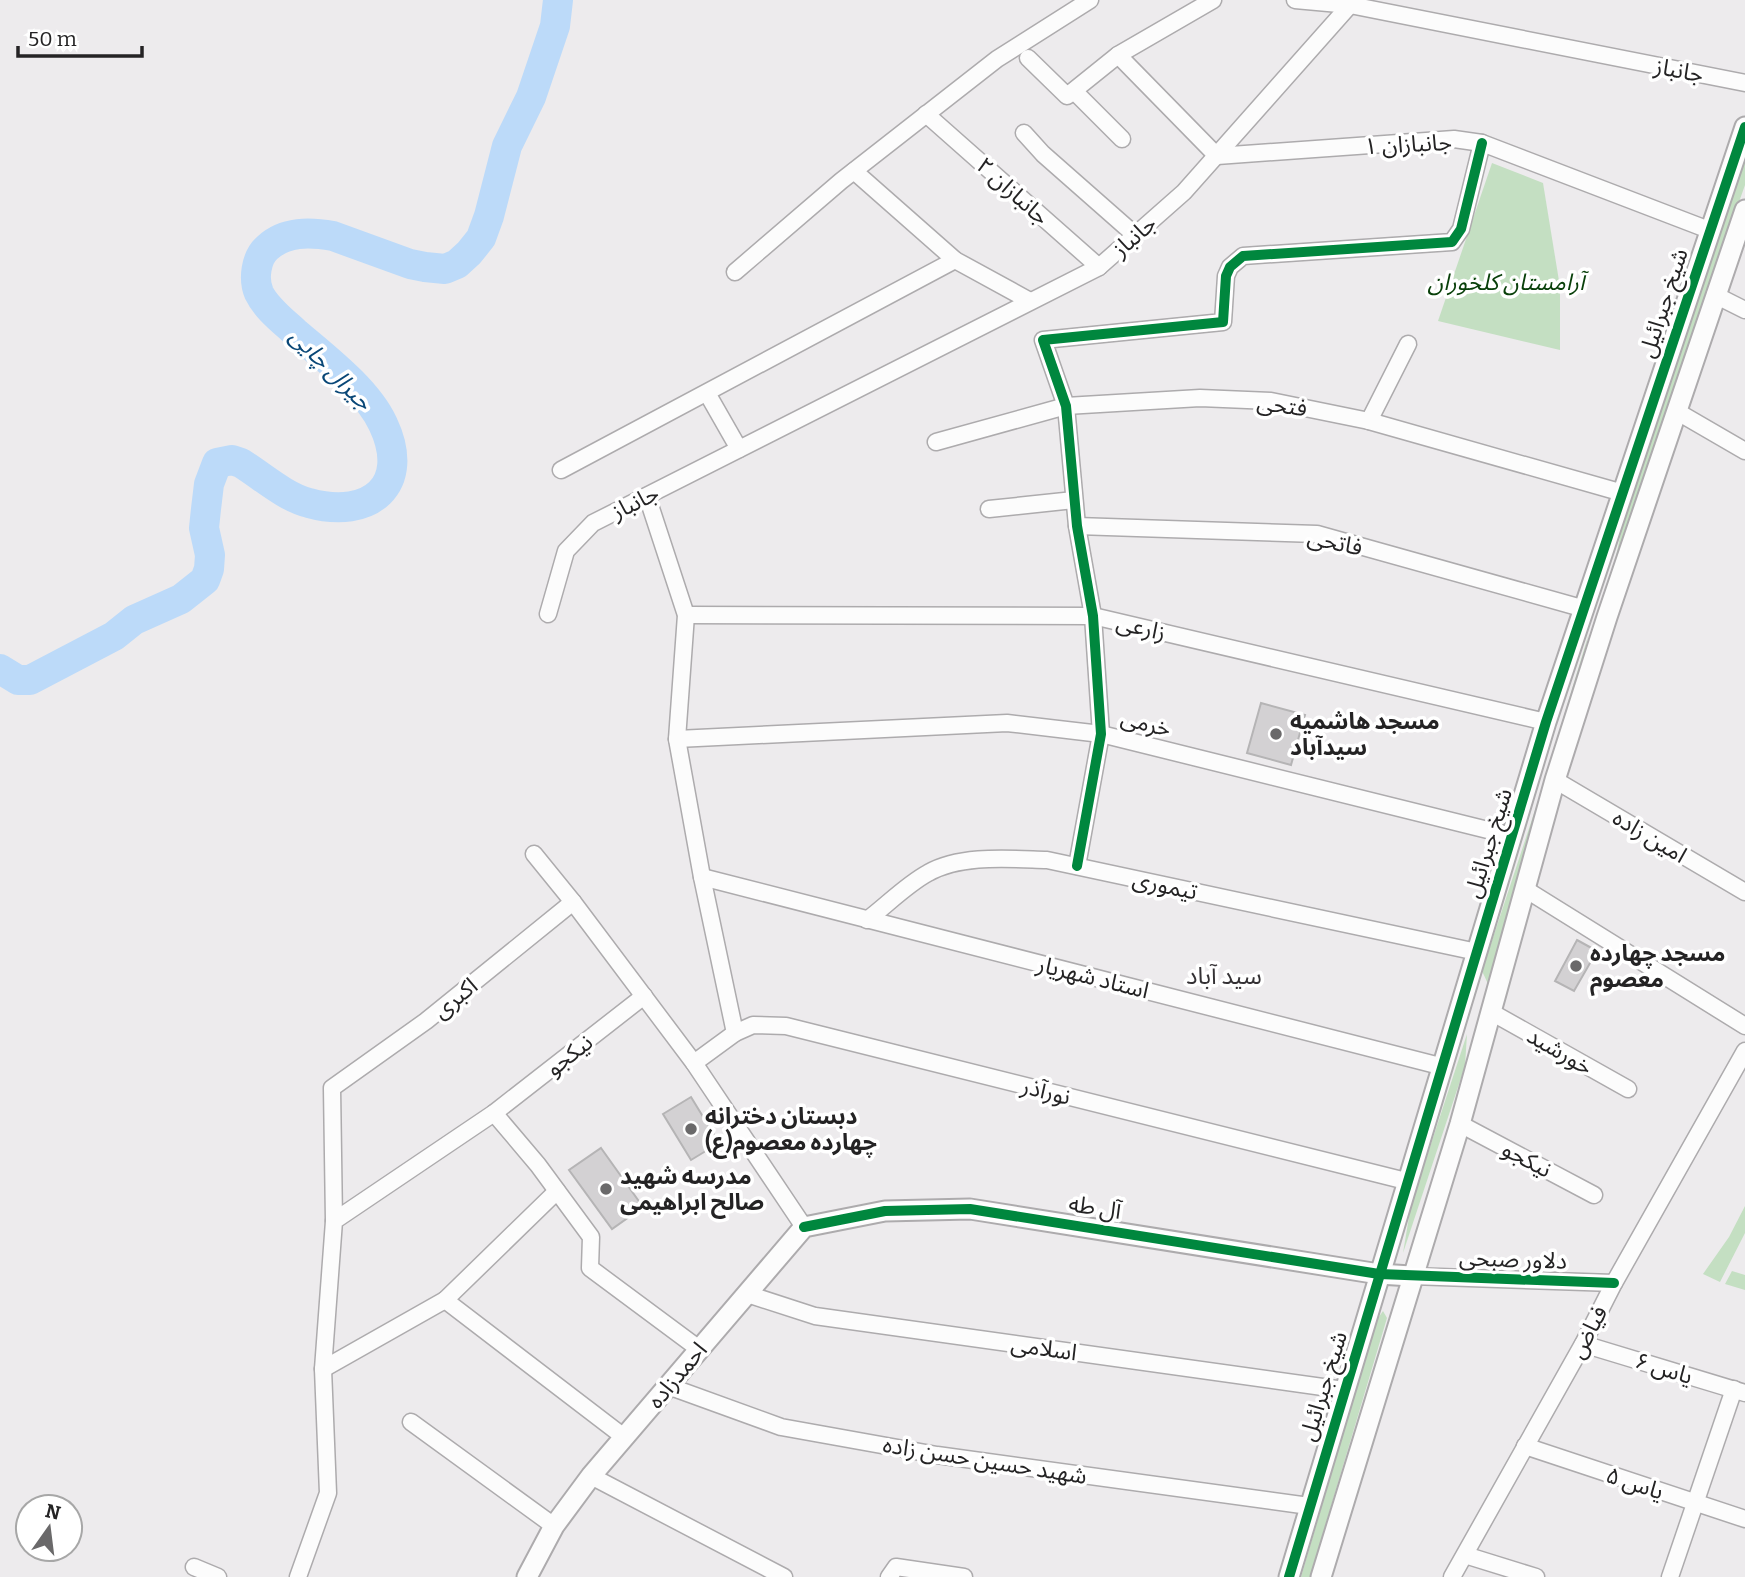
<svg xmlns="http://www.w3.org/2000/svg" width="1745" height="1577" viewBox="0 0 1745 1577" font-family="Bitter,'Noto Sans Arabic',serif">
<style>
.green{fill:#c4dfc2}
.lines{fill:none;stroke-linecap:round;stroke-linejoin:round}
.river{stroke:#bcdaf9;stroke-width:30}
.building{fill:#d3d1d3;stroke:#b5b4b5;stroke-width:2}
.minor-casing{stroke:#adabad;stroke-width:19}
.tertiary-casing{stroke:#adabad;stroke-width:23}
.minor{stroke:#fcfcfc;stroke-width:16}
.tertiary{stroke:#fcfcfc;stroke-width:19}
.cycleway-casing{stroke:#fff;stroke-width:15}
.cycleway{stroke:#00873e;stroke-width:10}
.poi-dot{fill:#6a696a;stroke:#fff;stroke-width:2.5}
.labels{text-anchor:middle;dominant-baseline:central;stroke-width:7;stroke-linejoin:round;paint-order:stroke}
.street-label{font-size:23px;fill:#242324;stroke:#fff}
.park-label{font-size:23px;font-style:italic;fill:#09400a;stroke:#fff}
.poi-label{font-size:23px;font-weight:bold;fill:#242324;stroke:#fff;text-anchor:start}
.water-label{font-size:24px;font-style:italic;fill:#094777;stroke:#fff}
.neighbourhood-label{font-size:24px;fill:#343134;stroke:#fff}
</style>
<rect width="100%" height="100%" fill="#edebed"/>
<!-- green -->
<g class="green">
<polygon points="1745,160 1745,185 1702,307 1608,595 1621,532"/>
<polygon points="1492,163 1543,183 1560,287 1560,350 1438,321"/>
<polygon points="1589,633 1569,718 1489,986 1482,971 1538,801"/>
<polygon points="1467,1034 1465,1066 1403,1253 1411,1205"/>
<polygon points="1745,1206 1745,1233 1720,1282 1703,1274 1729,1237"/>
<polygon points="1732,1271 1745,1275 1745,1290 1725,1284"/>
<polygon points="1383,1311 1387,1318 1310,1577 1301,1577 1376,1321"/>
</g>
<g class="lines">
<!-- river -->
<path class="river" d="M0 669 18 680H30L114 636 134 620 181 599 205 580 209 569 210 555 204 528 206 509 209 484 217 463 232 460 241 463C262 476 285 497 309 503 370 520 412 485 383 424 367 389 324 357 295 332 283 321 266 308 259 293 253 279 256 258 267 248 285 231 310 232 333 236L410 264 425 267 445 269 457 264 469 253 481 238 489 216 507 146 531 97 555 26 558 0"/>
</g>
<!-- building -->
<g class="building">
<polygon points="1261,703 1305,715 1291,765 1247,753"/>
<polygon points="1577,940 1597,951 1574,991 1555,981"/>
<polygon points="691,1097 719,1143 691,1160 663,1114"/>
<polygon points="601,1148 643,1207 612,1229 569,1170"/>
</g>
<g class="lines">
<!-- minor casing -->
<g class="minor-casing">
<g id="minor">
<polyline points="1295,0 1350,5 1745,83"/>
<polyline points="1118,55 1217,156 1454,139 1482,143 1709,230"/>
<polyline points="1028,58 1067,96 1118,55 1213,0"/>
<polyline points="1074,91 1122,139"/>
<polyline points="926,114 1099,267"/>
<polyline points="1024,133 1043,154 1135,235"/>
<polyline points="854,171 955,260 1030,301"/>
<polyline points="735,272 841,181 997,59 1090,0"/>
<polyline points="1715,295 1745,310"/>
<polyline points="707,393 739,449"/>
<polyline points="1676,411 1745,451"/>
<polyline points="1369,421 1408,344"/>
<polyline points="936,442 1066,406 1200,398 1271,401 1369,421 1623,493"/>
<polyline points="561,470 955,260"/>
<polyline points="647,496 686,615 677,739 702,877 735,1033"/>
<polyline points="989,509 1074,500"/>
<polyline points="1077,526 1317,534 1585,609"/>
<polyline points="548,614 566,551 593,523 1099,267 1184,192 1350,5"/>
<polyline points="686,615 1093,616 1546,722"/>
<polyline points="677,739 1007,723 1101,734 1512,836"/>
<polyline points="1555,780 1745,892"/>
<polyline points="534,854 573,902 694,1063 804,1227"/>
<polyline points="1077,866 1101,734 1093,616 1077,526 1066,406 1043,340 1223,322 1226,276 1230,267 1243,256 1452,242 1461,229 1482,143"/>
<polyline points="702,877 1440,1066"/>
<polyline points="1525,889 1745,1026"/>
<path d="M867 920C887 905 906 885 928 873 961 854 1011 859 1047 860L1477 952"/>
<polyline points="1491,1012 1628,1089"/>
<polyline points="694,1063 735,1033 753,1025 786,1026 1406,1181"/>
<polyline points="494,1113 538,1165 591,1237 590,1268 699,1349"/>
<polyline points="1460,1124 1594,1195"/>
<polyline points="334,1221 332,1088 426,1021 573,902"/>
<polyline points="1411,1276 1614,1283"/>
<polyline points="747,1294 815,1316 1344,1390"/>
<polyline points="445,1300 557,1191"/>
<polyline points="1583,1344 1745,1393"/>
<polyline points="323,1369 445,1300 624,1437"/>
<polyline points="668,1386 781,1427 937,1455 1309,1506"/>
<polyline points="411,1422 554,1526"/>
<polyline points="1525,1446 1745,1519"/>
<polyline points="591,1476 784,1577"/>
<polyline points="1465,1555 1536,1577"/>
<polyline points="194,1567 218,1577"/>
<polyline points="298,1577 328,1493 323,1369 334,1221 494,1113 644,996"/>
<polyline points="889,1577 896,1567 964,1577"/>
<polyline points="1452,1577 1583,1344 1614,1283 1745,1051"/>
<polyline points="1670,1577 1734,1389"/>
</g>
</g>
<!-- tertiary casing -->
<g class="tertiary-casing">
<g id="tertiary">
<polyline points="527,1577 554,1526 591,1476 804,1227 885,1211 970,1209 1379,1274 1411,1276"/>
<polyline points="1289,1577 1546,722 1745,127"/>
<polyline points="1321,1577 1460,1124 1555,780 1607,617 1745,210"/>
</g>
</g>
<!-- minor -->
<use href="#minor" class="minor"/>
<!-- tertiary -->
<use href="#tertiary" class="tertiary"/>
<!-- cycleway casing -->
<g class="cycleway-casing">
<g id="cycleway">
<polyline points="1077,866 1101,734 1093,616 1077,526 1066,406 1043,340 1223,322 1226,276 1230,267 1243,256 1452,242 1461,229 1482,143"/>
<polyline points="804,1227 885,1211 970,1209 1379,1274 1614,1283"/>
<polyline points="1289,1577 1546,722 1745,127"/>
</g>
</g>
<!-- cycleway -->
<use href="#cycleway" class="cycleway"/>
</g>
<!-- markers -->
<g class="poi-dot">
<circle cx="1276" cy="734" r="7"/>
<circle cx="1576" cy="966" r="7"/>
<circle cx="691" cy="1129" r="7"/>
<circle cx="606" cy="1189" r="7"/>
</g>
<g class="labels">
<!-- street labels -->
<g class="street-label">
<text transform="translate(1679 70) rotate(11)">جانباز</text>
<text transform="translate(1408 144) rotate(-3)">جانبازان ۱</text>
<text transform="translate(1013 191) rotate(42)">جانبازان ۲</text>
<text transform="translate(1134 236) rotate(-41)">جانباز</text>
<text transform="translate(1663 303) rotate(-72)">شیخ جبرائیل</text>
<text transform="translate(1282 405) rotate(8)">فتحی</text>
<text transform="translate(635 502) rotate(-26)">جانباز</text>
<text transform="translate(1335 542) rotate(12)">فاتحی</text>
<text transform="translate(1141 627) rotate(13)">زارعی</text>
<text transform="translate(1146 723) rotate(14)">خرمی</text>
<text transform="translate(1650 836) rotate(31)">امین زاده</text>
<text transform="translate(1488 843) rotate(-73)">شیخ جبرائیل</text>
<text transform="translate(1165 885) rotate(12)">تیموری</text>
<text transform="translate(1093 977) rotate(14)">استاد شهریار</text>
<text transform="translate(455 998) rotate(-39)">اکبری</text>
<text transform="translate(1560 1051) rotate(30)">خورشید</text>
<text transform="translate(569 1055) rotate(-38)">نیکجو</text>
<text transform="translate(1046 1091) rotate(14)">نورآذر</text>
<text transform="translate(1527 1159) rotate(28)">نیکجو</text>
<text transform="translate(1095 1207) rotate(9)">آل طه</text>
<text transform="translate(1513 1259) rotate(2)">دلاور صبحی</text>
<text transform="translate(1588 1332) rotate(-62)">فیاض</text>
<text transform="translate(1044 1348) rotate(8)">اسلامی</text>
<text transform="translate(1664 1368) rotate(17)">یاس ۶</text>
<text transform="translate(677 1375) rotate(-50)">احمدزاده</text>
<text transform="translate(1323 1386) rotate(-73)">شیخ جبرائیل</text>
<text transform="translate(985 1460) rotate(9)">شهید حسین حسن زاده</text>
<text transform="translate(1635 1483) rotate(18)">یاس ۵</text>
</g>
<!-- park labels -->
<g class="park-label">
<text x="1506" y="282">آرامستان کلخوران</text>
</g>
<!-- poi labels -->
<g class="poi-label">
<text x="1290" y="721">مسجد هاشمیه<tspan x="1290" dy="26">سیدآباد</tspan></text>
<text x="1590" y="953">مسجد چهارده<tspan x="1590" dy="26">معصوم</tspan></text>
<text x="705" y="1116">دبستان دخترانه<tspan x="705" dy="26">چهارده معصوم(ع)</tspan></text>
<text x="620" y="1176">مدرسه شهید<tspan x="620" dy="26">صالح ابراهیمی</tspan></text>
</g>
<!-- water labels -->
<g class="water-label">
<text transform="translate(331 369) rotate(45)">جیرال چایی</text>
</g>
<!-- neighbourhood labels -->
<g class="neighbourhood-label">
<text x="1224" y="976">سید آباد</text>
</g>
</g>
<!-- north arrow -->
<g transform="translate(49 1528) rotate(14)"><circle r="33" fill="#ffffff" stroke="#a7a7a7" stroke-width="2"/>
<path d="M0-5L12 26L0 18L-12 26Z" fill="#6a696a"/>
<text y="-10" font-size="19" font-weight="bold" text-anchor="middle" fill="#242324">N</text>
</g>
<!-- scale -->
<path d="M18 46v10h124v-10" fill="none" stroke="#242324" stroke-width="3.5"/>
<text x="28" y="46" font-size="21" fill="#242324" stroke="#ffffff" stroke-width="5" paint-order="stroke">50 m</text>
</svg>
